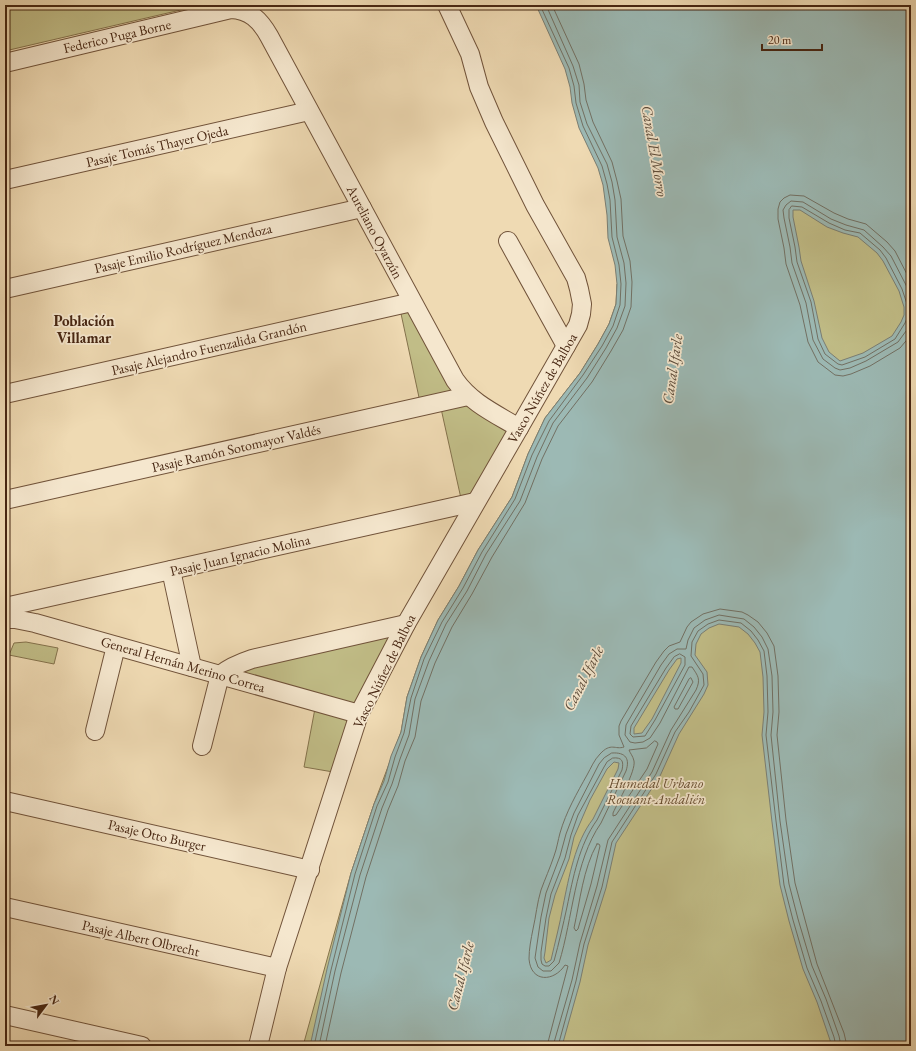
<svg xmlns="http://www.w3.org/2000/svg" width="916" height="1051" viewBox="0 0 916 1051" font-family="'EB Garamond',serif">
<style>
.green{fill:#c1bd87;stroke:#84724c}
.water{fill:#9cb9b4;stroke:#7a7e73;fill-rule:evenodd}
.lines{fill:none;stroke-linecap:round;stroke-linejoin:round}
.shore{stroke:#727063;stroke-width:1}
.street-casing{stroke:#71533a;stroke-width:20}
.street{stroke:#f5e7ce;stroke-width:18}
.labels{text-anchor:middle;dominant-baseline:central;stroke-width:3.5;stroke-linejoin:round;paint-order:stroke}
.street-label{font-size:14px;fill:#472612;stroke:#f5e7ce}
.park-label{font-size:14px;font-style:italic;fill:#664c2f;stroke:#f5e7ce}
.water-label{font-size:15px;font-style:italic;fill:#5c4b3a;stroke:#f5e7ce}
.neighbourhood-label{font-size:15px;font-weight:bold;fill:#472612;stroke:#f5e7ce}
</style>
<rect width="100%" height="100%" fill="#efdab3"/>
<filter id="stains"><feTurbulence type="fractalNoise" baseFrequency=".005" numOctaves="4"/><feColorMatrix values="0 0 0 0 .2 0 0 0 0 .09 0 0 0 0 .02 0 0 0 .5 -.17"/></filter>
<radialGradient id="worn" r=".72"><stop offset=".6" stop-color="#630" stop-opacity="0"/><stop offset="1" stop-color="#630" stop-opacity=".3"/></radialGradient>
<!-- green -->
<g class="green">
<polygon points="5,5 202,5 5,51"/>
<polygon points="911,5 911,1046 303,1046 351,873 374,804 401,732 407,697 421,657 438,620 459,586 478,550 512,497 528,454 545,418 580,373 598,344 609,324 616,304 617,284"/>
<polygon points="411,306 462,394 420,402 400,309"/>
<polygon points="467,398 517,429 474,501 462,503 440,404"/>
<polygon points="402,626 359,712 224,674"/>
<polygon points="26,642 58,648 54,664 9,655 14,643"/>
<polygon points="316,703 358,715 339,773 304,767"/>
</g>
<!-- water -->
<path class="water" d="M536 5H911V1046H832L817 1002 803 969 789 921 780 885 772 822 762 735 764 712 763 677 760 652 755 643 748 634 739 627 719 624 709 628 701 634 696 644 695 655 707 672 708 685 704 694 679 734 660 776 616 843 606 888 588 945 580 982 562 1046H310L327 969 351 873 374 804 384 781 391 756 401 732 407 697 421 657 438 620 459 586 478 550 512 497 528 454 545 418 580 373 598 344 609 324 616 304 617 284 615 265 608 238 607 215 603 185 598 168 579 128 572 103 570 87 565 69ZM793 210H800L827 227 843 233 858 237 877 253 883 261 899 291 904 307V315L901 322 892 336 863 353 840 361 829 352 822 338 814 301 801 261 799 247 793 217ZM681 658V663L652 719 642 733 634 734V728L669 670 677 659ZM614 762 619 763 618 769 593 819C575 842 569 877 563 906 560 924 555 942 551 960L546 963 544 958 545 952 549 918 555 895 569 859 574 837 590 800 607 769Z"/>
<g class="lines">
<!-- shore -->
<g class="shore">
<polygon points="792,206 802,207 829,223 845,230 860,233 880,250 886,258 902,289 908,307 908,316 905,323 895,339 865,357 842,365 838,364 825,354 818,339 811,302 797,262 795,247 789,218 789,210"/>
<polyline points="911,282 895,251 887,242 866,224 848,219 834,213 804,196 790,195 784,198 780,202 778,209 778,219 784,248 786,264 800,305 808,342 818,362 835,375 843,376 851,374 870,366 900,348 911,335"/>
<polyline points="911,300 907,287 891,256 883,247 864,230 846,225 831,219 803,202 791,201 786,205 783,210 784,218 790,247 792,263 806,303 813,340 823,359 835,368 840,370 850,368 866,361 898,342 909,327 911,322"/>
<polygon points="680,654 685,657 685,665 655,720 645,736 633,737 630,734 631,726 666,668 674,657"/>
<polygon points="691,678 693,682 678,709 675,709 674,707 689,679"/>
<path d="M655 741 657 742 658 744 647 769 616 815 613 816V813C618 802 636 771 634 761 633 756 630 753 629 750L646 748Z"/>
<path d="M612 753C626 752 630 759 626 771L601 823C574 862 573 918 559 963L551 971H543L538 967 535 958 541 917 546 893 560 856 566 834 574 813 599 764 604 758Z"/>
<path d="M613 758C622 757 624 761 622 770L597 820C579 845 573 878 567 907 563 925 559 943 554 961L549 966H545L542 964 541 960V952L546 918 551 894 565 858 571 835 578 815 604 767 607 762Z"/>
<path d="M597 844H599L600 846 591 884 578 929 576 931 574 928C580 901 583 869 597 844Z"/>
<polyline points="314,1046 331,970 355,874 377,806 388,782 395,757 404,733 411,698 424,659 442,622 463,588 482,552 515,499 532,455 549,421 583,375 602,346 613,326 620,305 621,284 619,265 612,237 610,200 607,184 602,166 583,126 576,103 574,86 569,68 540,5"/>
<polyline points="319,1046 335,971 360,875 382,808 392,784 400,759 409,735 415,699 429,661 446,624 467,591 486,554 520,501 537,457 553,423 587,378 606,348 617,328 625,306 626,283 624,263 617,237 615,200 612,182 607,164 587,124 580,102 579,85 573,66 546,5"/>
<polyline points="325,1046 341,973 366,877 388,810 398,786 405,761 415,737 421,701 435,663 452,627 472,594 492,557 525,503 542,459 558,426 592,382 611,351 623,330 631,307 632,282 630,261 623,236 621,199 617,181 612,162 593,122 586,100 584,84 579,64 552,5"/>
<path d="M547 1046 568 966 565 965C554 982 531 983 529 959 529 949 531 939 533 929 536 916 537 903 541 890 545 879 550 868 554 856 557 848 558 840 560 833 566 812 577 793 587 775 591 768 594 760 600 754 611 742 615 750 624 747L619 735V726L621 721 656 662 664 651 669 646 680 642 687 627 691 622 703 614 720 609 742 612 748 615 758 622 767 633 774 646 778 676 779 712 777 735 786 820 795 883 817 964 844 1033 847 1046"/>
<path d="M553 1046 572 980 580 943 597 886 608 840 652 772 671 730 696 690C701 679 698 676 692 667H689L660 723 650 738 643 742 635 743 630 742 625 735 626 725 661 665 669 654 677 649H686L688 640 694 628 705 620 719 615 744 619 754 627 762 637 768 649 772 676 773 712 771 735 780 821 789 884 798 919 812 966 826 999 839 1036 841 1046"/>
<polyline points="558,1046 576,981 584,944 602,887 612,842 656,774 675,732 689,712 704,685 703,674 691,656 692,642 698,631 708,624 719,620 741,623 751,631 758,640 764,651 767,676 768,712 766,735 776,821 784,885 793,920 807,968 821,1001 834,1037 836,1046"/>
</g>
<!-- street casing -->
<g class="street-casing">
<g id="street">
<path d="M5 63 231 9C250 10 260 20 269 36L455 380C471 403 496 414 519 428"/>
<polyline points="5,180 309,111"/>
<polyline points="508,241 566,346"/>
<polyline points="5,289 362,208"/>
<polyline points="5,394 412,302"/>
<polyline points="5,500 468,396"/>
<polyline points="171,570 192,667"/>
<polyline points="5,607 475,502"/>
<polyline points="5,619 15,619 35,623 359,714"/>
<polyline points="95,731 116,646"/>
<path d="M202 746 220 675C230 667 240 663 252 659L406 624"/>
<polyline points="5,801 310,870"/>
<polyline points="5,907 277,968"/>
<polyline points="5,1015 142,1046"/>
<polyline points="258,1046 277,968 359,714 406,624 519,428 578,325 581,314 582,304 579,289 576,278 535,205 494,122 479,87 470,54 447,5"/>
</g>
</g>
<!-- street -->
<use href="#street" class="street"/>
</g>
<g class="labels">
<!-- street labels -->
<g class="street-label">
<text transform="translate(117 36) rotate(-13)">Federico Puga Borne</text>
<text transform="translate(157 146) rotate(-13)">Pasaje Tomás Thayer Ojeda</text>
<text transform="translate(375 232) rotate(62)">Aureliano Oyarzún</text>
<text transform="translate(183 248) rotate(-13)">Pasaje Emilio Rodríguez Mendoza</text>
<text transform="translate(209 348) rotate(-13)">Pasaje Alejandro Fuenzalida Grandón</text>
<text transform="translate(542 388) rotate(-60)">Vasco Núñez de Balboa</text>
<text transform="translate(236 448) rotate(-13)">Pasaje Ramón Sotomayor Valdés</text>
<text transform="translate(240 555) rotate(-13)">Pasaje Juan Ignacio Molina</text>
<text transform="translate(183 664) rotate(16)">General Hernán Merino Correa</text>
<text transform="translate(384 671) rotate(-64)">Vasco Núñez de Balboa</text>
<text transform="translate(157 835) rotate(13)">Pasaje Otto Burger</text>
<text transform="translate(141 938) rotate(13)">Pasaje Albert Olbrecht</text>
</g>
<!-- park labels -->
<g class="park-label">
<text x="656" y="783">Humedal Urbano<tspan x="656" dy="16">Rocuant-Andalién</tspan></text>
</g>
<!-- water labels -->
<g class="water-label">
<text transform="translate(655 151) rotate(80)">Canal El Morro</text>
<text transform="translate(672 369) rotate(-82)">Canal Ifarle</text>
<text transform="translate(583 678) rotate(-63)">Canal Ifarle</text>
<text transform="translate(460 976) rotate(-76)">Canal Ifarle</text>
</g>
<!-- neighbourhood labels -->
<g class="neighbourhood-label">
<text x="84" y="320">Población<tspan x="84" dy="17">Villamar</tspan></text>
</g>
</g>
<!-- margin -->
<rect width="916" height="1051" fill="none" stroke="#efdab3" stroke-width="20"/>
<rect x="6" y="6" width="904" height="1039" fill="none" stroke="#472612" stroke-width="2"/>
<rect x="10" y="10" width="896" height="1031" fill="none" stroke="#472612"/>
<!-- north arrow -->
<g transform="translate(46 1005) rotate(58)" stroke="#f5e7ce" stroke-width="3" paint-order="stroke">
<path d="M0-3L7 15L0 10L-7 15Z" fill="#472612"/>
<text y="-6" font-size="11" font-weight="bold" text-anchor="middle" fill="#472612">N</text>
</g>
<!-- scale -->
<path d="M762 44v6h60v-6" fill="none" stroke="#472612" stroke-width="2"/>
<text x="768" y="44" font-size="12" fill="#472612" stroke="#f5e7ce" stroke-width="3" paint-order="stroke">20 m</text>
<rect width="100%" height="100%" filter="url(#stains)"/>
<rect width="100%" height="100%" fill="url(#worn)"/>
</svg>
